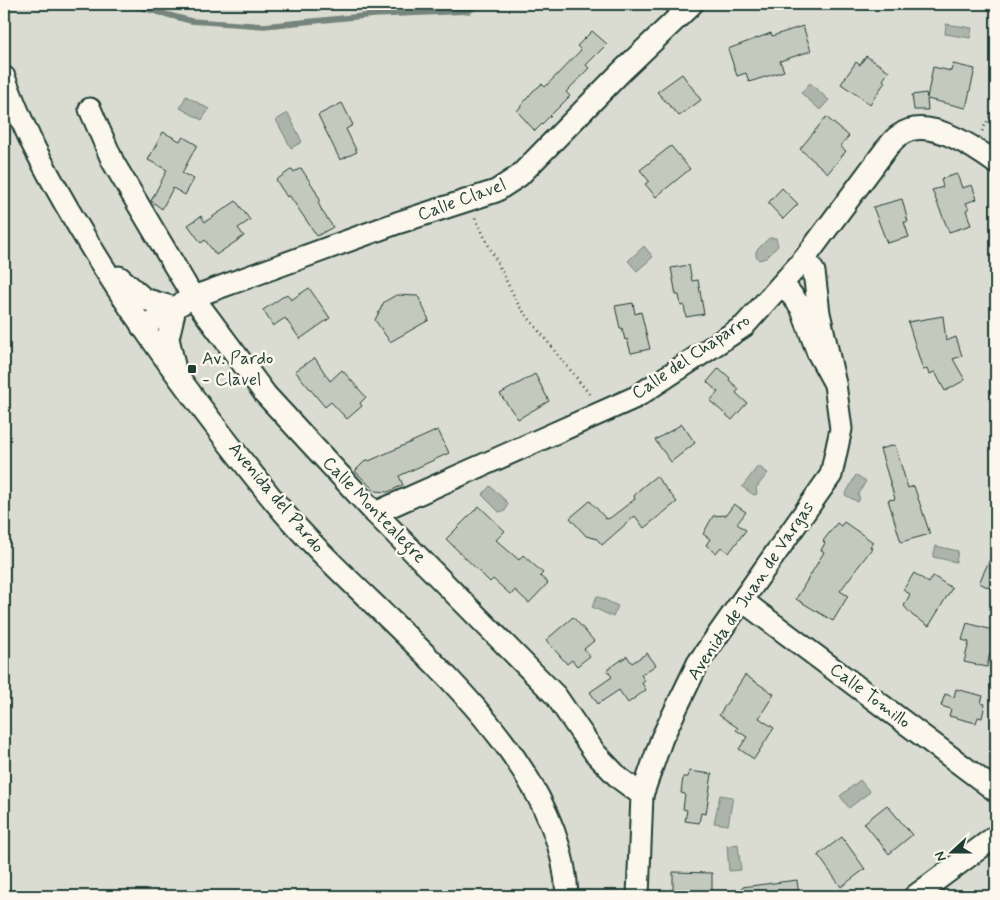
<svg xmlns="http://www.w3.org/2000/svg" width="1000" height="900" viewBox="0 0 1000 900" font-family="Mynerve,sans-serif">
<style>
.green{fill:#dbdcd1;stroke:#7d8c82}
.water{fill:#adb4aa;stroke:#74847b}
.lines{fill:none;stroke-linecap:round;stroke-linejoin:round}
.stream{stroke:#74847b;stroke-width:5.5}
.building{fill:#c4c9be;stroke:#1f3d34}
.street-casing{stroke:#1f3d34;stroke-width:25}
.path{stroke:#1f3d34;stroke-width:3;stroke-dasharray:1 4;stroke-linecap:butt}
.street{stroke:#fbf7ec;stroke-width:21}
.poi-dot{fill:#1f3d34;stroke:#fbf7ec;stroke-width:2}
.labels{text-anchor:middle;dominant-baseline:central;stroke-width:5;stroke-linejoin:round;paint-order:stroke}
.street-label{font-size:18px;fill:#1f3d34;stroke:#fbf7ec}
.poi-label{font-size:18px;fill:#1f3d34;stroke:#fbf7ec;text-anchor:start}
</style>
<rect width="100%" height="100%" fill="#fbf7ec"/>
<filter id="ink" filterUnits="userSpaceOnUse"><feTurbulence type="fractalNoise" baseFrequency=".02" numOctaves="2"/><feDisplacementMap in="SourceGraphic" scale="10" xChannelSelector="R" yChannelSelector="G"/><feConvolveMatrix kernelMatrix="1 2 1 2 8 2 1 2 1" color-interpolation-filters="sRGB"/></filter>
<g filter="url(#ink)">
<!-- green -->
<rect class="green" x="4" y="4" width="992" height="892"/>
<!-- water -->
<g class="water">
<polygon points="946,24 972,28 970,38 945,34"/>
<polygon points="810,83 829,100 820,110 801,93"/>
<polygon points="186,96 209,109 202,120 180,108"/>
<polygon points="288,113 302,142 291,148 276,120"/>
<polygon points="769,238 776,238 778,246 766,258 759,260 756,256 756,251"/>
<polygon points="644,246 653,257 637,271 628,261"/>
<polygon points="758,466 768,473 756,488 757,494 754,495 742,487"/>
<polygon points="856,475 866,481 858,495 860,498 858,502 845,495"/>
<polygon points="490,486 508,503 505,511 499,512 482,495"/>
<polygon points="936,546 958,551 956,562 933,557"/>
<polygon points="597,596 618,606 613,617 592,607"/>
<polygon points="860,780 870,792 849,808 840,796"/>
<polygon points="720,795 733,797 728,825 714,823"/>
<polygon points="738,844 741,870 729,871 727,846"/>
</g>
<g class="lines">
<!-- stream -->
<polyline class="stream" points="128,4 191,21 264,26 374,15 469,11 479,4"/>
</g>
<!-- building -->
<g class="building">
<polygon points="803,26 811,51 780,61 784,71 749,82 746,73 737,76 728,49 771,33 772,36"/>
<polygon points="592,31 607,44 586,65 589,68 566,92 570,96 535,131 517,111 533,91 542,84 545,87 581,50 577,46"/>
<polygon points="866,56 889,71 883,80 885,82 870,104 841,84 856,62 860,65"/>
<polygon points="953,64 975,69 966,108 927,99 928,110 914,110 912,95 926,93 927,98 933,67 951,71"/>
<polygon points="682,74 701,100 679,116 657,92"/>
<polygon points="342,103 353,125 346,129 357,152 340,160 318,115"/>
<polygon points="826,117 849,136 840,146 846,151 828,173 800,149"/>
<polygon points="163,132 180,141 183,137 197,145 182,173 194,179 185,195 173,188 162,209 151,201 167,170 148,160"/>
<polygon points="671,146 690,169 656,197 645,184 649,181 640,170"/>
<polygon points="301,168 314,188 320,200 318,202 322,211 333,227 317,236 289,195 287,197 276,180 292,169 294,172"/>
<polygon points="957,174 962,188 972,185 977,199 966,203 969,209 966,210 971,225 949,232 932,190 943,187 941,179"/>
<polygon points="782,188 798,204 783,219 768,203"/>
<polygon points="902,199 908,222 904,222 909,237 887,243 873,207"/>
<polygon points="236,201 250,220 238,228 244,236 216,255 205,240 201,243 188,225 201,216 205,222"/>
<polygon points="689,265 692,281 698,280 704,314 686,317 684,305 681,306 679,295 676,295 671,268"/>
<polygon points="309,288 330,318 300,339 285,318 273,326 263,310 287,294 291,300"/>
<polygon points="396,295 418,296 429,320 390,342 375,320 384,302"/>
<polygon points="633,303 635,314 641,312 650,349 631,353 627,339 625,340 622,328 620,328 615,306"/>
<polygon points="943,316 946,341 956,337 962,356 953,359 965,380 945,391 935,372 929,374 927,369 923,370 908,322"/>
<polygon points="315,358 330,381 342,370 366,397 360,403 362,406 347,419 331,402 325,407 295,371"/>
<polygon points="719,368 730,378 729,380 739,389 736,393 747,403 732,420 710,401 718,392 707,382"/>
<polygon points="535,374 549,401 518,419 500,394"/>
<polygon points="682,424 695,443 671,462 655,440"/>
<polygon points="438,430 449,453 399,476 403,485 388,492 375,491 355,471 367,459 369,461"/>
<polygon points="895,445 908,488 914,486 930,534 901,542 888,500 895,499 880,449"/>
<polygon points="656,476 677,502 644,528 635,516 602,545 597,539 586,536 570,518 590,501 606,519 610,518 635,499 634,496 640,489"/>
<polygon points="734,504 746,512 737,524 746,530 729,553 721,547 716,553 706,545 710,539 703,534 713,516 726,515"/>
<polygon points="479,506 505,531 496,540 519,560 523,555 543,573 540,576 548,583 529,603 515,590 511,595 493,579 490,582 446,539"/>
<polygon points="844,522 873,542 870,547 872,548 870,551 840,591 848,596 833,621 796,599 824,552 821,550 825,543 823,541 837,523 841,526"/>
<polygon points="996,546 996,591 979,583"/>
<polygon points="914,573 929,583 933,576 952,588 929,626 913,616 904,606 910,594 903,590"/>
<polygon points="573,617 594,641 584,649 590,656 577,666 572,660 567,664 546,640"/>
<polygon points="967,623 996,631 996,654 990,653 987,667 964,662 969,642 962,640"/>
<polygon points="647,653 656,665 641,675 645,681 642,683 646,690 628,703 619,690 598,704 590,692 612,677 607,670 627,656 632,663"/>
<polygon points="745,675 774,694 759,718 774,728 754,759 739,749 747,737 736,730 738,728 719,715"/>
<polygon points="956,689 983,696 981,703 985,704 982,718 978,717 976,723 949,716 951,709 941,706 945,694 954,697"/>
<polygon points="689,771 712,774 706,814 701,813 699,823 685,821 687,810 683,809 685,794 681,793 683,777 688,777"/>
<polygon points="887,805 912,835 889,854 864,823"/>
<polygon points="842,837 865,869 841,887 818,855"/>
<polygon points="673,872 712,873 712,896 673,896"/>
<polygon points="797,880 799,896 743,896 742,887"/>
</g>
<g class="lines">
<!-- street casing -->
<g class="street-casing">
<g id="street">
<path d="M4 77C14 102 24 128 36 151 102 277 186 392 275 502 366 614 562 742 567 896"/>
<polyline points="90,109 113,162 193,297 266,395 375,513 556,696 595,753 619,778 642,795 638,896"/>
<polyline points="119,277 144,299 175,308 168,338 174,365"/>
<polyline points="783,284 801,307 818,353 835,384 819,313 814,272 805,258"/>
<polyline points="142,327 193,297 397,223 496,191 519,176 621,72 692,4"/>
<path d="M375 513 636 397 744 326 805 258 886 149C890 145 894 138 900 135 927 115 974 147 996 163"/>
<polyline points="743,601 996,791"/>
<polyline points="642,795 662,738 698,663 831,475 841,429 835,384"/>
<polyline points="915,896 996,836"/>
</g>
</g>
<!-- path -->
<g class="path">
<polyline points="982,131 996,106"/>
<polyline points="475,218 519,306 591,396"/>
</g>
<!-- street -->
<use href="#street" class="street"/>
</g>
</g>
<!-- markers -->
<rect class="poi-dot" x="187" y="364" width="10" height="10" rx="2.5"/>
<g class="labels">
<!-- street labels -->
<g class="street-label">
<text transform="translate(462 200) rotate(-20)">Calle Clavel</text>
<text transform="translate(691 357) rotate(-34)">Calle del Chaparro</text>
<text transform="translate(276 498) rotate(50)">Avenida del Pardo</text>
<text transform="translate(374 510) rotate(46)">Calle Montealegre</text>
<text transform="translate(751 591) rotate(-56)">Avenida de Juan de Vargas</text>
<text transform="translate(870 696) rotate(37)">Calle Tomillo</text>
</g>
<!-- poi labels -->
<g class="poi-label">
<text x="202" y="359">Av. Pardo<tspan x="202" dy="21">- Clavel</tspan></text>
</g>
</g>
<!-- margin -->
<rect width="1000" height="900" fill="none" stroke="#fbf7ec" stroke-width="20"/>
<rect x="10" y="10" width="980" height="880" fill="none" stroke="#1f3d34" stroke-width="2" filter="url(#ink)"/>
<!-- north arrow -->
<g transform="translate(952 852) rotate(249)" stroke="#fbf7ec" stroke-width="4" paint-order="stroke">
<path d="M0-4L9 19L0 12L-9 19Z" fill="#1f3d34"/>
<text y="-8" font-size="14" font-weight="bold" text-anchor="middle" fill="#1f3d34">N</text>
</g>
</svg>
